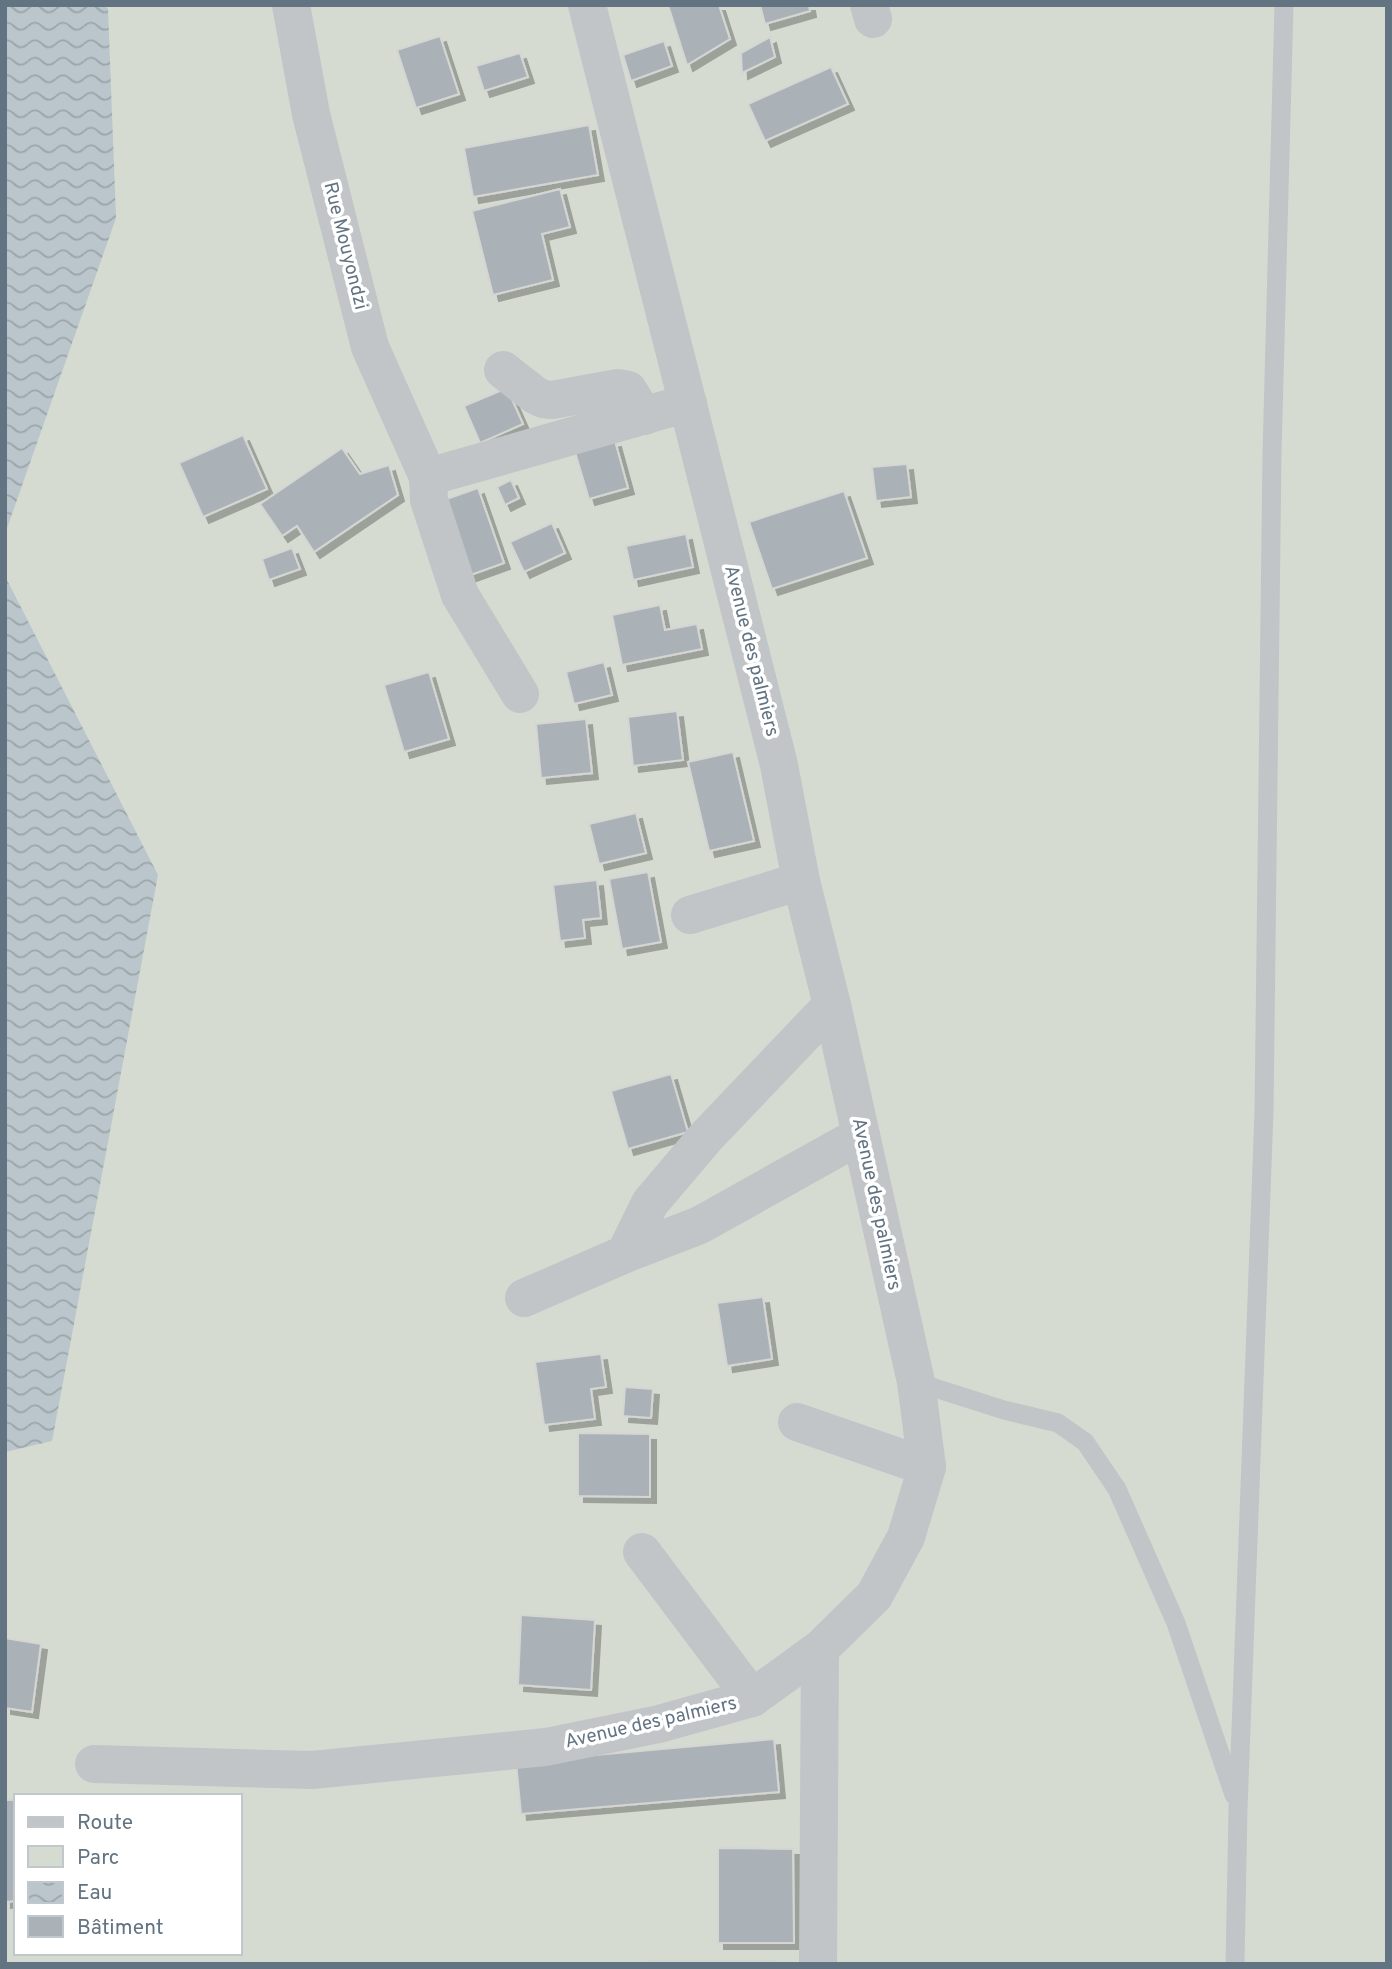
<svg xmlns="http://www.w3.org/2000/svg" width="1392" height="1969" viewBox="0 0 1392 1969" font-family="Overpass,sans-serif">
<style>
.green{fill:#d5dbd1;fill-rule:evenodd}
.water{fill:url(#water-waves)}
.building{fill:#aab1b7;stroke:#d5d6d3;stroke-width:2;filter:url(#shadow)}
.lines{fill:none;stroke-linecap:round;stroke-linejoin:round}
.service{stroke:#c1c5c8;stroke-width:19}
.minor{stroke:#c1c5c8;stroke-width:38}
.labels{text-anchor:middle;dominant-baseline:central;stroke-width:7;stroke-linejoin:round;paint-order:stroke}
.street-label{font-size:19px;fill:#627382;stroke:#fff}
</style>
<defs>
<pattern id="water-waves" width="16" height="10" patternUnits="userSpaceOnUse" patternTransform="scale(1.75)"><rect width="16" height="10" fill="#bac6cb"/><path d="M0 5q4-4 8 0t8 0" fill="none" stroke="#9ba5aa"/></pattern>
<filter id="shadow"><feDropShadow dx="6" dy="6" stdDeviation="0" flood-color="#0004"/></filter>
</defs>
<rect width="100%" height="100%" fill="#f4f5f0"/>
<!-- green -->
<path class="green" d="M5 5H1387V1964H5ZM16 1796H240V1953H16Z"/>
<!-- water -->
<g class="water">
<polygon points="5,5 105,5 108,9 116,218 5,534"/>
<polygon points="5,576 158,875 52,1441 5,1452"/>
</g>
<!-- building -->
<g class="building">
<polygon points="668,5 719,5 730,39 687,65"/>
<polygon points="760,5 809,5 810,11 765,24"/>
<polygon points="440,36 459,94 416,108 397,50"/>
<polygon points="770,37 775,57 742,73 741,53"/>
<polygon points="664,41 672,66 631,81 623,55"/>
<polygon points="520,53 528,77 484,91 476,66"/>
<polygon points="831,67 848,104 765,141 748,104"/>
<polygon points="589,125 598,175 473,197 464,148"/>
<polygon points="560,189 570,227 542,234 553,280 493,295 472,211"/>
<polygon points="507,388 523,424 480,443 464,406"/>
<polygon points="243,435 267,489 203,517 179,463"/>
<polygon points="615,441 628,488 589,499 575,452"/>
<polygon points="342,448 360,474 389,465 398,495 314,552 297,526 282,536 260,504"/>
<polygon points="907,464 911,497 876,501 872,467"/>
<polygon points="511,480 519,498 505,505 497,487"/>
<polygon points="478,488 504,563 468,576 441,501"/>
<polygon points="844,491 867,558 772,589 749,522"/>
<polygon points="552,523 565,553 524,572 510,542"/>
<polygon points="686,534 693,567 633,580 626,546"/>
<polygon points="292,548 300,569 269,580 262,559"/>
<polygon points="660,605 665,630 697,624 702,649 622,665 612,615"/>
<polygon points="604,662 612,695 574,704 566,672"/>
<polygon points="429,672 449,739 404,752 384,685"/>
<polygon points="677,711 683,760 633,766 628,717"/>
<polygon points="586,719 592,773 541,778 536,724"/>
<polygon points="733,752 754,841 709,851 688,762"/>
<polygon points="636,813 646,853 599,864 589,824"/>
<polygon points="648,872 661,942 622,949 609,879"/>
<polygon points="597,880 601,918 583,920 585,938 560,941 553,885"/>
<polygon points="671,1074 688,1132 628,1149 611,1091"/>
<polygon points="763,1297 772,1359 727,1366 717,1303"/>
<polygon points="601,1354 606,1387 591,1389 595,1419 544,1425 535,1362"/>
<polygon points="625,1387 653,1389 651,1418 623,1416"/>
<polygon points="578,1433 650,1434 650,1497 578,1496"/>
<polygon points="521,1615 595,1620 591,1690 518,1685"/>
<polygon points="5,1638 41,1644 32,1712 5,1708"/>
<polygon points="774,1739 779,1792 521,1814 516,1762"/>
<polygon points="5,1800 16,1800 16,1901 5,1902"/>
<polygon points="718,1848 793,1849 794,1943 718,1943"/>
<rect x="648" y="1961" width="127" height="3"/>
</g>
<g class="lines">
<!-- service -->
<g class="service">
<polyline points="916,1382 1004,1410 1058,1423 1085,1442 1117,1489 1176,1623 1234,1795"/>
<polyline points="1235,1964 1238,1809 1264,1112 1272,453 1284,5"/>
</g>
<!-- minor -->
<g class="minor">
<polyline points="291,5 311,114 370,347 428,477 429,500 460,595 520,694"/>
<polyline points="869,5 873,19"/>
<polyline points="503,370 535,395 543,399 552,400 618,388 628,390 644,416"/>
<polyline points="428,477 688,403"/>
<polyline points="690,915 801,881"/>
<polyline points="625,1254 650,1203 706,1137 832,1005"/>
<polyline points="524,1298 625,1254 700,1225 861,1135"/>
<polyline points="797,1422 927,1467"/>
<polyline points="642,1552 752,1698"/>
<polyline points="94,1764 312,1770 546,1747 659,1724 752,1698 820,1649 874,1596 906,1537 927,1467 916,1382 832,1005 801,881 779,765 587,5"/>
<polyline points="818,1964 820,1649"/>
</g>
</g>
<g class="labels">
<!-- street labels -->
<g class="street-label">
<text transform="translate(345 246) rotate(76)">Rue Mouyondzi</text>
<text transform="translate(751 651) rotate(76)">Avenue des palmiers</text>
<text transform="translate(876 1204) rotate(78)">Avenue des palmiers</text>
<text transform="translate(651 1723) rotate(-13)">Avenue des palmiers</text>
</g>
</g>
<!-- border -->
<rect width="1392" height="1969" fill="none" stroke="#627382" stroke-width="14"/>
<!-- legend -->
<rect x="14" y="1794" width="228" height="161" fill="#ffffff" stroke="#c0c7cd" stroke-width="2"/>
<rect x="28" y="1817" width="35" height="10" fill="#c1c5c8" stroke="#c0c7cd" stroke-width="2"/>
<text x="77" y="1829" font-size="21" fill="#627382">Route</text>
<rect x="28" y="1846" width="35" height="21" fill="#d5dbd1" stroke="#c0c7cd" stroke-width="2"/>
<text x="77" y="1864" font-size="21" fill="#627382">Parc</text>
<rect x="28" y="1882" width="35" height="21" fill="url(#water-waves)" stroke="#c0c7cd" stroke-width="2"/>
<text x="77" y="1899" font-size="21" fill="#627382">Eau</text>
<rect x="28" y="1916" width="35" height="21" fill="#aab1b7" stroke="#c0c7cd" stroke-width="2"/>
<text x="77" y="1934" font-size="21" fill="#627382">Bâtiment</text>
</svg>
